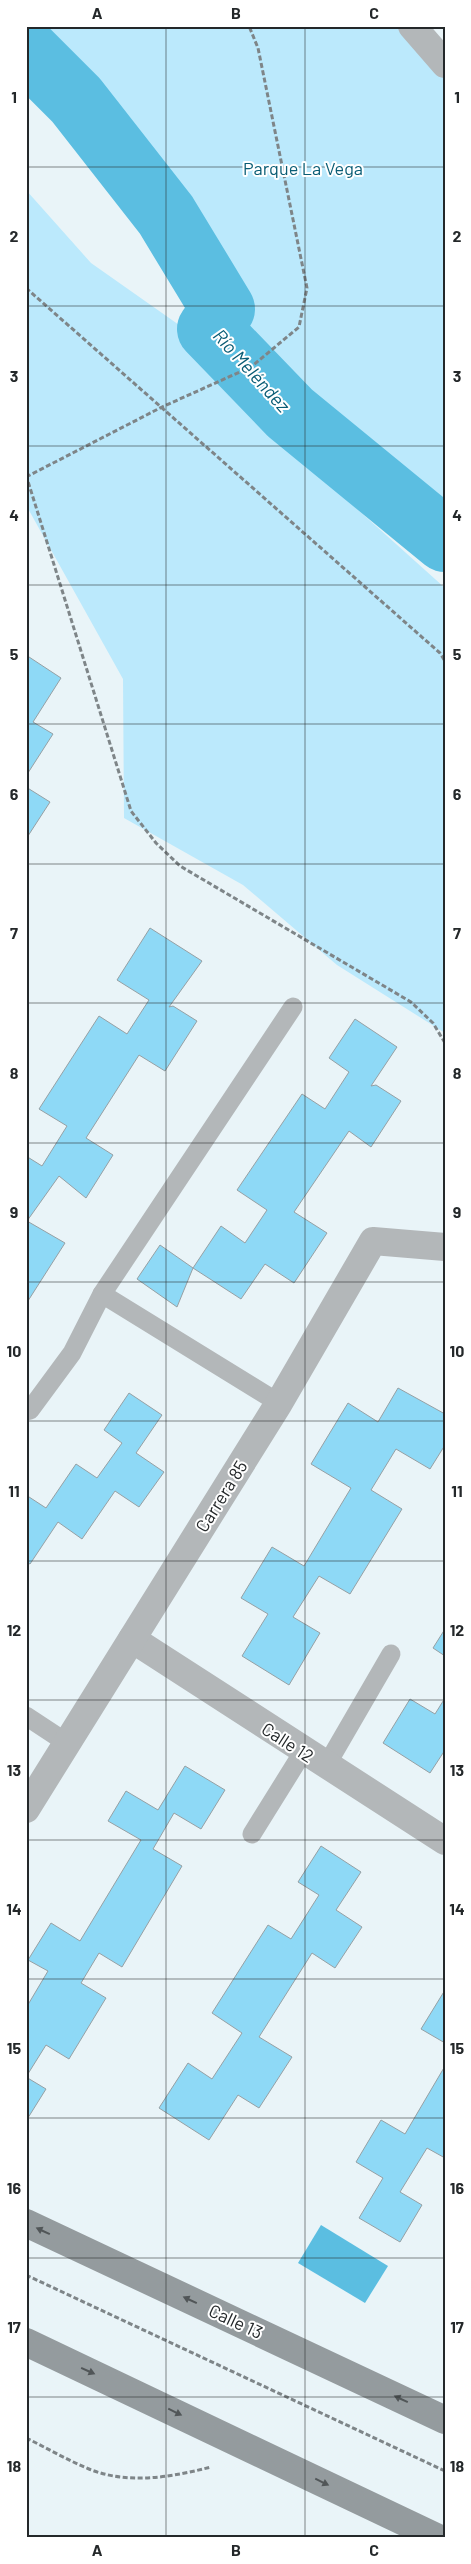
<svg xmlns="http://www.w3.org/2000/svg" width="471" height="2564" viewBox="0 0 471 2564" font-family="Barlow,sans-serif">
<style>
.green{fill:#bbe9fc}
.water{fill:#5bbee1}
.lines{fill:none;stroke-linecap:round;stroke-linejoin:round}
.river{stroke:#5bbee1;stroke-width:64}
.building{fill:#8ed9f6;stroke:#96a0a4}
.path{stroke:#7e8588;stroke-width:3;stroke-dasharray:5 2.5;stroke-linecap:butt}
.lane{stroke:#b3b7b9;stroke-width:19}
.street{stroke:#b3b7b9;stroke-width:28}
.secondary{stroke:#949b9e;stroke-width:28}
.oneway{fill:#515658}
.grid{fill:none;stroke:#24282a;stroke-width:1;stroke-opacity:0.55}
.labels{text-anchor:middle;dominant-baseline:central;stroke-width:4;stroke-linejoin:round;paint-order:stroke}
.park-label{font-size:18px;fill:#095d75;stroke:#fff}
.street-label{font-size:18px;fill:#24282a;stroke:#fff}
.water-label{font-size:19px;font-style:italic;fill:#085c75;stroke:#fff}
.neatline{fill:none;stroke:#24282a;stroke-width:2}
.grid-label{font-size:16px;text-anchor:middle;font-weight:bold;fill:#24282a}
</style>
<rect width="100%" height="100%" fill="#e9f4f8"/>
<!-- green -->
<g class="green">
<polygon points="26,26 412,26 445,64 445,540 290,413 209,329 223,309 166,215 76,100 26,50"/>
<polygon points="26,190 91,263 199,339 317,473 445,588 445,1033 337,965 243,885 124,818 123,679 26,505"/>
</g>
<!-- water -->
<polygon class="water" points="321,2225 388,2266 365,2303 298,2263"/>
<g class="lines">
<!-- river -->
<polyline class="river" points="26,50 76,100 166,215 223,309 209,329 290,413 445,540"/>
</g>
<!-- building -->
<g class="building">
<polygon points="26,655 61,678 33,722 53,734 26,776"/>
<polygon points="26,787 50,802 26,839"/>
<polygon points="150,928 202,961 169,1007 173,1006 197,1021 165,1071 139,1055 86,1138 113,1155 86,1198 59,1176 27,1221 26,1156 42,1166 67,1126 39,1109 99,1016 127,1034 149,1000 117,980"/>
<polygon points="355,1019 397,1047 371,1086 376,1085 401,1101 371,1147 349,1131 294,1212 327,1233 294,1283 265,1264 241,1299 193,1268 221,1226 245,1243 267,1210 237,1190 302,1094 325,1109 349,1072 329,1058"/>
<polygon points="27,1221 65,1243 26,1304 26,1222"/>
<polygon points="160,1245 193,1268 177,1307 137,1279"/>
<polygon points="398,1388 445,1414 445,1445 430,1469 396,1449 371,1490 402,1509 350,1594 319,1576 293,1617 320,1633 289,1685 242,1656 268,1614 241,1598 272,1547 304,1566 351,1488 311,1464 348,1403 378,1422"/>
<polygon points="129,1393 162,1415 136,1453 164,1472 139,1507 115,1491 82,1539 58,1522 30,1564 26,1562 26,1495 46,1508 76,1464 97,1478 122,1443 104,1430"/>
<polygon points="445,1629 445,1656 433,1648"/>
<polygon points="445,1698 445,1750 430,1773 383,1743 410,1699 435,1714"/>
<polygon points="185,1766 225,1790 201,1829 174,1813 153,1849 182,1866 122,1967 99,1953 81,1983 106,1998 69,2059 46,2045 26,2077 46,2089 26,2121 26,2008 48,1971 28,1960 51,1923 80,1941 141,1840 108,1821 126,1791 158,1810"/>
<polygon points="321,1846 361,1872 336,1910 362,1927 335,1968 312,1953 259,2037 292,2057 259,2108 238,2095 209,2140 159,2108 188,2063 212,2079 242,2033 212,2013 268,1925 291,1939 319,1895 298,1882"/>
<polygon points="445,1990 445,2043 421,2029"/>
<polygon points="445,2066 445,2158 427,2148 400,2192 422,2205 400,2242 359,2218 383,2178 356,2162 381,2120 405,2134"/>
</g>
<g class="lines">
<!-- path -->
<g class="path">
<polyline points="26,288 440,653 445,661"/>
<polyline points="26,475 131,811 156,843 180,866 411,1002 433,1023 445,1043"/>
<polyline points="26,477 162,407 251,367 299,327 307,288 258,48 249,26"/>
<polyline points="26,2275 445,2471"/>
<path d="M26 2438C47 2448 67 2460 89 2469 128 2485 172 2477 211 2467"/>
</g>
<!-- lane -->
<g class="lane">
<polyline points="102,1294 279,1403"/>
<polyline points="26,1411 30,1410 72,1353 102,1294 293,1007"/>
<polyline points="26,1716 67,1743"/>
<polyline points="326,1766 391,1654"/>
<polyline points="252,1834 303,1752"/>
</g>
<!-- street -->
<g class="street">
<polyline points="412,26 445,64"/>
<polyline points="132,1639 445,1841"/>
<polyline points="26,1809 279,1403 373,1241 445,1247"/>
</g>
<!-- secondary -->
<g class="secondary">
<polyline points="26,2223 445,2420"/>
<polyline points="26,2342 438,2538"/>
</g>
</g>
<!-- one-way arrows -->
<defs><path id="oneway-solid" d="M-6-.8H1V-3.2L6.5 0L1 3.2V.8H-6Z" transform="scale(1.25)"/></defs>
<g class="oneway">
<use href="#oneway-solid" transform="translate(43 2231) rotate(-155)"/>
<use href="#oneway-solid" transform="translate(190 2300) rotate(-155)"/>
<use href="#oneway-solid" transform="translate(88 2371) rotate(24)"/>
<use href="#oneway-solid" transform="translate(401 2399) rotate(-155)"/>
<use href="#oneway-solid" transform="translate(175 2412) rotate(26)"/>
<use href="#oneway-solid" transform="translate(322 2482) rotate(26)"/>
</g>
<!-- grid -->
<path class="grid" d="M166 26V2538M305 26V2538M26 167H445M26 306H445M26 446H445M26 585H445M26 724H445M26 864H445M26 1003H445M26 1143H445M26 1282H445M26 1421H445M26 1561H445M26 1700H445M26 1840H445M26 1979H445M26 2118H445M26 2258H445M26 2397H445"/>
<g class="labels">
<!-- park labels -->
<g class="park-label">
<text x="303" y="168">Parque La Vega</text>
</g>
<!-- street labels -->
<g class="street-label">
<text transform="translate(221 1496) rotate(-58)">Carrera 85</text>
<text transform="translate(288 1742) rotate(33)">Calle 12</text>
<text transform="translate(236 2321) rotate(25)">Calle 13</text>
</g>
<!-- water labels -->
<g class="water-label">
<text transform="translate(252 370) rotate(48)">Río Meléndez</text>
</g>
</g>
<!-- border -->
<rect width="471" height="2564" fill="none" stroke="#ffffff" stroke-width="55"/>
<rect x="28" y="28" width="416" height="2508" class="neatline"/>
<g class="grid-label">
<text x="97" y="19">A</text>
<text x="236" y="19">B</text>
<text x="374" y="19">C</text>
<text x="14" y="103">1</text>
<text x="457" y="103">1</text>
<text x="14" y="242">2</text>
<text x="457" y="242">2</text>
<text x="14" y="382">3</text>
<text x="457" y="382">3</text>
<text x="14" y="521">4</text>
<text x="457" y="521">4</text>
<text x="14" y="660">5</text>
<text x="457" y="660">5</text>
<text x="14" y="800">6</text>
<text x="457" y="800">6</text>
<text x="14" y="939">7</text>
<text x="457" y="939">7</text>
<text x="14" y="1079">8</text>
<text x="457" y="1079">8</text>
<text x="14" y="1218">9</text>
<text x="457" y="1218">9</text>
<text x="14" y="1357">10</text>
<text x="457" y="1357">10</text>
<text x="14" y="1497">11</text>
<text x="457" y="1497">11</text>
<text x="14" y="1636">12</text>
<text x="457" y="1636">12</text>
<text x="14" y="1776">13</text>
<text x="457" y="1776">13</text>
<text x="14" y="1915">14</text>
<text x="457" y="1915">14</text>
<text x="14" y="2054">15</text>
<text x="457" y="2054">15</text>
<text x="14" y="2194">16</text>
<text x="457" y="2194">16</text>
<text x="14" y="2333">17</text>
<text x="457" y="2333">17</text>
<text x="14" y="2472">18</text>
<text x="457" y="2472">18</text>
<text x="97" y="2556">A</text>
<text x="236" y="2556">B</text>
<text x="374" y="2556">C</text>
</g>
</svg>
